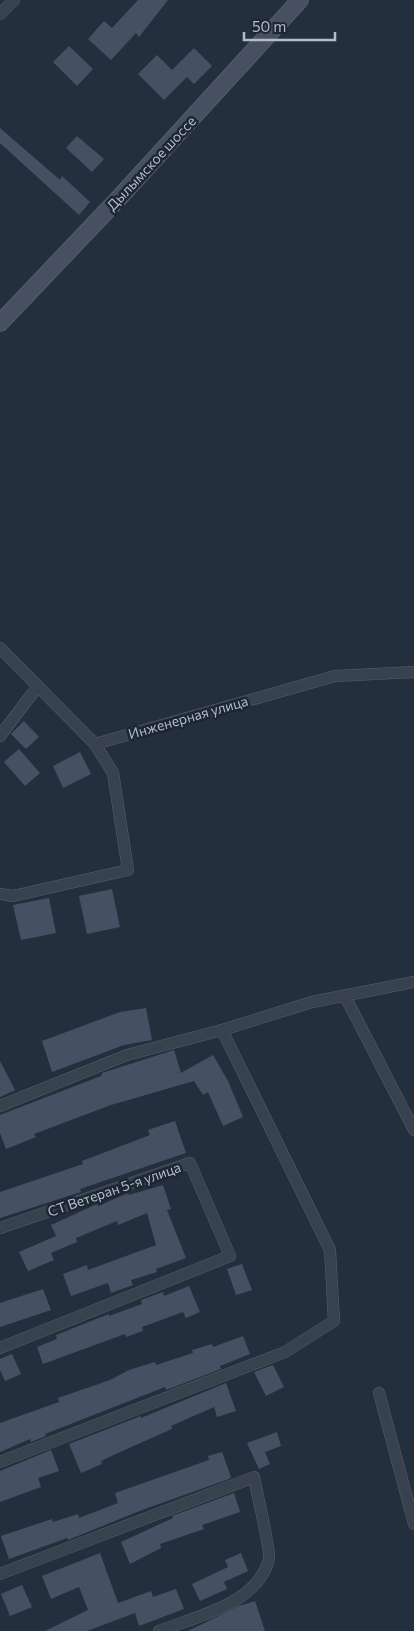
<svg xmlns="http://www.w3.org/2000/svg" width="414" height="1631" viewBox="0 0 414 1631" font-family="Commissioner,sans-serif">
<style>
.building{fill:#455162}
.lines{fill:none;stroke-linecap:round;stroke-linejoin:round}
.minor-casing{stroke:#565f6c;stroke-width:12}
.secondary-casing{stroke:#565f6c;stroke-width:18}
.minor{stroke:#38414e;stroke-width:11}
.secondary{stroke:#465061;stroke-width:16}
.labels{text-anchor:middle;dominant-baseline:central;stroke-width:5;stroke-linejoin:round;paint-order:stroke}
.street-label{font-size:14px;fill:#b4bcc9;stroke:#1d2633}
</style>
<rect width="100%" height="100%" fill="#242f3e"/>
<!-- building -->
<g class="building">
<polygon points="138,0 168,0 139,37 136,33 111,60 88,39 104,21 112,28"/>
<polygon points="69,46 93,69 77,86 53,62"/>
<polygon points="194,48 212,66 194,84 187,77 164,100 138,74 157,55 172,70"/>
<polygon points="0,128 60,180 62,176 90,202 79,215 0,143"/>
<polygon points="77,136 104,159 92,172 66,148"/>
<polygon points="24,721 39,737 26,749 11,734"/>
<polygon points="19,749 40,773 25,786 4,762"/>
<polygon points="80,752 91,774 63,788 53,766"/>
<polygon points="112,889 120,927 87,934 79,896"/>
<polygon points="49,898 56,933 21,940 13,905"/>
<polygon points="146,1008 152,1040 124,1045 52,1072 42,1041 120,1012"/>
<polygon points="174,1050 181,1073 213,1055 228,1081 243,1117 223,1126 208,1092 203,1095 194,1081 111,1105 34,1134 36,1137 6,1149 0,1133 0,1115 101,1076 102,1073"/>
<polygon points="0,1061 15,1090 0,1097"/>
<polygon points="175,1121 186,1153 80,1189 81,1192 0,1218 0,1192 83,1164 82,1161 150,1135 148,1130"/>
<polygon points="163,1185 171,1209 167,1210 186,1258 156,1269 157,1272 131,1280 133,1285 111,1293 108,1283 71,1296 63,1274 87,1265 88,1270 156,1245 147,1213 118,1225 117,1221 76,1238 77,1242 51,1253 54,1260 28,1271 19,1252 56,1236 51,1225 97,1204 98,1206 128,1193 129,1195"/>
<polygon points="242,1264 252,1290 236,1295 227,1269"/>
<polygon points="189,1286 200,1312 186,1318 183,1312 142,1327 143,1331 126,1337 125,1334 43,1364 37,1347 57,1339 56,1335 109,1314 109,1316 142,1304 141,1300 163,1292 164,1296"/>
<polygon points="43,1289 51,1310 0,1327 0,1303"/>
<polygon points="243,1336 250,1354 220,1366 221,1369 166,1390 165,1387 45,1434 46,1436 31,1442 30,1439 0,1452 0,1423 59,1402 58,1398 110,1380 129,1370 155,1362 156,1365 193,1353 192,1350 212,1344 213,1347"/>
<polygon points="12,1354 21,1374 5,1381 0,1370 0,1359"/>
<polygon points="273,1365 284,1387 266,1396 254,1372"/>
<polygon points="226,1383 236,1411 217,1417 214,1407 171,1426 172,1429 120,1452 101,1461 102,1464 81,1473 69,1444 141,1416 141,1418"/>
<polygon points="277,1432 281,1446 265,1452 270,1464 259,1469 247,1443"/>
<polygon points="51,1450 59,1471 38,1478 41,1487 0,1502 0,1471"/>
<polygon points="222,1452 231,1477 229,1479 142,1510 68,1540 67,1538 9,1559 1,1536 52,1519 53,1522 78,1514 79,1518 118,1503 115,1493 209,1460 208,1456"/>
<polygon points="234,1493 240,1512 202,1525 204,1529 160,1544 161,1548 130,1564 121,1542 173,1518 172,1516"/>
<polygon points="100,1553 118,1603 151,1591 153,1597 176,1589 184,1609 139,1626 135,1613 87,1631 45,1631 88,1610 79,1587 51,1599 42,1576"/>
<polygon points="241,1553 248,1571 224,1582 227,1589 200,1601 192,1584 228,1567 225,1560"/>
<polygon points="22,1585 32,1607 10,1616 1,1594"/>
<polygon points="255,1601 265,1631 188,1631 239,1606"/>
</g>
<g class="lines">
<!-- minor casing -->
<g class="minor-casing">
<g id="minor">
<polyline points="0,14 14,0"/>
<polyline points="0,648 95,744 335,676 414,672"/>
<polyline points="0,736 38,686"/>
<polyline points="0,894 13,896 128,870 113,773 95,744"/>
<polyline points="345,996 414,1130"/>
<polyline points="0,1106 127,1055 222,1030 312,1002 414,982"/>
<polyline points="0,1228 190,1163 230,1256 0,1348"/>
<polyline points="379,1393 414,1524"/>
<polyline points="0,1462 285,1352 334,1321 330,1250 222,1030"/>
<path d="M0 1574 254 1477C256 1490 271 1551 269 1559 258 1604 197 1616 159 1631"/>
</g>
</g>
<!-- secondary casing -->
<g class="secondary-casing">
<polyline id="secondary" points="0,323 118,199 300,0"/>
</g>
<!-- minor -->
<use href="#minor" class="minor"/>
<!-- secondary -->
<use href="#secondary" class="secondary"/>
</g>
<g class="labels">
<!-- street labels -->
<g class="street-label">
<text transform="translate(151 163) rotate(-47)">Дылымское шоссе</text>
<text transform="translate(188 717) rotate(-16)">Инженерная улица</text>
<text transform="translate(114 1189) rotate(-19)">СТ Ветеран 5-я улица</text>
</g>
</g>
<!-- scale -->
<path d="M244 32v8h91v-8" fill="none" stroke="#b4bcc9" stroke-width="2.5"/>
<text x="252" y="32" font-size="15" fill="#b4bcc9" stroke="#1d2633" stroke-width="4" paint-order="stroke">50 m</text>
</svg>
